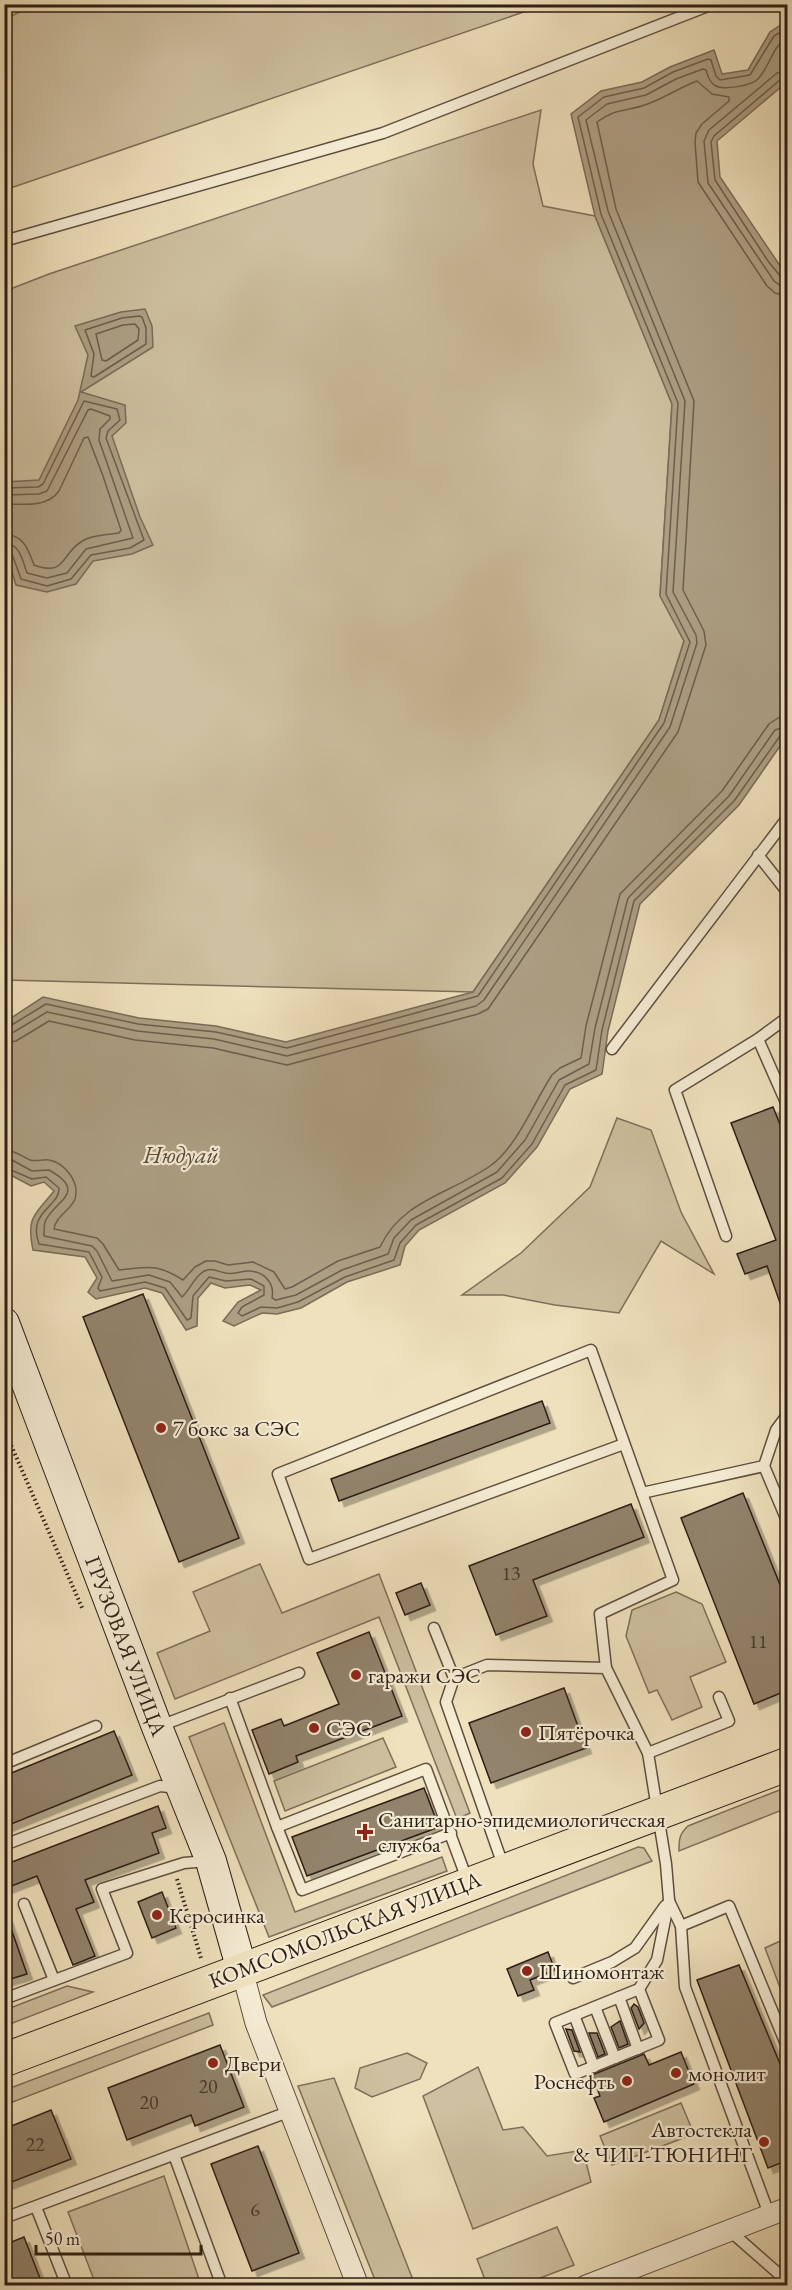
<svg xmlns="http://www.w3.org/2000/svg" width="792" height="2290" viewBox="0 0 792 2290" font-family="'EB Garamond',serif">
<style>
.green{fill:#cec0a0;stroke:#7e6f5a;stroke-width:1.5}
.water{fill:#ad9f84;stroke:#7a6b58;stroke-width:1.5}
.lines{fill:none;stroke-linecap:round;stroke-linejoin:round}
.shore{stroke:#6d5e4c;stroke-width:1.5}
.building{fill:#92836c;stroke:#2d1e15;stroke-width:1.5;filter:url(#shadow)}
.lane-casing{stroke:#5e4f3f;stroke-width:13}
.street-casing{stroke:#5e4f3f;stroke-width:23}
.secondary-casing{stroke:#2d1e15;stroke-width:32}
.primary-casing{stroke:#2d1e15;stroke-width:35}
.path{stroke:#2d1e15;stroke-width:4;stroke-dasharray:1.5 3;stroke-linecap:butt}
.lane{stroke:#f5ecd4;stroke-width:10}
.street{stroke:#f5ecd4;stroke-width:21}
.secondary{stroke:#f5ecd4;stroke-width:30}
.primary{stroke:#efe1bd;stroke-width:33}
.poi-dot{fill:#8f2418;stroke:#f5ecd4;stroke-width:2}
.labels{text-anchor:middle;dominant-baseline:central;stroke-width:4.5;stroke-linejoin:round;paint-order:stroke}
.number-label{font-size:20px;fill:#46372b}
.poi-label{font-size:22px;fill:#2d1e15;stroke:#f5ecd4;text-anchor:start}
.street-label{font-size:22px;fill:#2d1e15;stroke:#f5ecd4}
.water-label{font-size:24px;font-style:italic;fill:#5a4b3c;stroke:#f5ecd4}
</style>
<defs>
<filter id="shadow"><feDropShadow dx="5.5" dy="5.5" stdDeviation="0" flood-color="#0004"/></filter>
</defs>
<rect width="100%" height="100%" fill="#efe1bd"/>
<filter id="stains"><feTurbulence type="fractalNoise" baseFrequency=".00333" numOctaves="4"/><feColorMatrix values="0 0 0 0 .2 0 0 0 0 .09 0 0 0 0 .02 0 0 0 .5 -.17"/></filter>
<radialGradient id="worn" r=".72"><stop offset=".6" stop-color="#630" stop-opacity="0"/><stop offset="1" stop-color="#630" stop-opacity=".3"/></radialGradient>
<!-- green -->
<g class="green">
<polygon points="36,4 544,4 544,5 5,190 5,19"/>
<polygon points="541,110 533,164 543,206 595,216 672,404 660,595 684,641 659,720 473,992 5,980 5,291 49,274"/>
<polygon points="617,1118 651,1130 681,1212 714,1274 661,1241 619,1313 555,1305 503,1295 462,1295 521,1253 590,1187"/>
<polygon points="260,1564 282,1613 379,1574 470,1813 457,1819 379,1617 175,1699 157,1653 210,1631 193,1592"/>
<polygon points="676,1592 702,1604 726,1662 690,1677 702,1707 672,1720 657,1690 649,1693 626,1636 632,1610"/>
<polygon points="224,1723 295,1912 442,1857 447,1871 269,1937 189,1737"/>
<polygon points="383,1738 396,1767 285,1811 274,1781"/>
<path d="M787 1787V1808L679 1851C679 1840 679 1834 688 1826Z"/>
<polygon points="638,1847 644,1848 652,1861 272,2007 263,1995"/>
<polygon points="787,1938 787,2006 765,1948"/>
<polygon points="67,1986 93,1992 5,2026 5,2010"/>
<polygon points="209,2013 213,2025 5,2105 5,2090"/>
<polygon points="407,2053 427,2063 420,2079 372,2097 355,2088 360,2068"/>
<polygon points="478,2067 503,2130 523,2127 547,2156 583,2150 591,2182 473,2229 423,2096"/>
<polygon points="334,2078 415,2285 377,2285 298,2086"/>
<polygon points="681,2103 694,2134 612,2165 600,2136"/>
<polygon points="164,2176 201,2285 96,2285 68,2212"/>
<polygon points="557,2227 574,2265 522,2285 487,2285 477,2259"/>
</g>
<!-- water -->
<g class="water">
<path d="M785 22 788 23 787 82 717 141 720 177 787 276V736L739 805 640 904 608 1031 602 1074 570 1089 537 1147 505 1183 419 1230 405 1246 400 1265 347 1282 301 1308 277 1314 262 1313 234 1326 223 1321 238 1302 261 1290 250 1285 225 1288 211 1283 198 1298 197 1326 186 1330 162 1293 145 1288 96 1299 88 1292 97 1278 85 1257 33 1250C26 1216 35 1215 54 1191L44 1182 31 1186 5 1172V1022L43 997 139 1018 216 1026 286 1042 473 992 659 720 684 641 660 596 672 404 595 216 571 114 601 91 642 82 670 67 714 50 722 74 748 70 770 32Z"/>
<polygon points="145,309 152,326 153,347 81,392 125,405 126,423 112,436 140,517 153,545 132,554 93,561 76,584 47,592 16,585 5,549 5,482 39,480 78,400 88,355 75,326 121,312"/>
</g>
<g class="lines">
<!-- shore -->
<g class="shore">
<polyline points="788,70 777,73 709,130 704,141 708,183 774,281 781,286 788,287"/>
<polyline points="788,78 781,79 714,136 711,142 715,180 768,261 781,277 788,279"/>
<polygon points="139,316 142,317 146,328 146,344 94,377 91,376 94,354 85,330 122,318"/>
<polygon points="135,324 139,329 138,340 106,361 102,360 96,334 123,325"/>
<polyline points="4,488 38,487 43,484 84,401 117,409 120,420 108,431 106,438 144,540 130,548 91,555 71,579 47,586 21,579 12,554 4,551"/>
<path d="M4 495 39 494 47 491 88 410 91 409 110 416V419L100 429 99 440 133 538 86 549 67 573 47 578 27 573C22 560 21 544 4 543"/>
<path d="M4 504C23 504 47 508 59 491L84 438 88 437 103 476 121 530 119 533C107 535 91 535 81 542 61 554 66 577 34 565 28 549 24 535 4 534"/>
<polyline points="4,1027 10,1026 46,1004 138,1024 216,1032 287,1048 478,996 664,723 690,642 666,594 678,403 601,214 578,117 604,97 644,88 673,72 708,59 711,60 716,76 720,80 750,75 774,36 788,28"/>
<path d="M4 1034 14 1032 47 1012 137 1031 214 1039 287 1056 476 1006 484 1000 670 727 697 643 696 635 673 592 685 401 608 211 586 120 607 104 646 95 676 79 703 69 706 70C708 77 710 83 716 86 724 90 751 86 758 79 770 66 772 47 788 36"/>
<path d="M4 1043 16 1041 49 1021 135 1040 213 1048 287 1065 478 1014 488 1009 678 732 706 645 704 631 683 590 694 401 616 209 597 122C617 107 629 112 650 103 666 97 681 87 697 81L712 94 729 97V101L702 124 696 133 695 142 698 182 767 286 775 293 788 296"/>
<path d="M4 1150C15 1150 21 1156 30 1160 36 1162 42 1159 49 1160 65 1163 80 1182 75 1199 71 1210 55 1217 54 1229L97 1238 103 1244 119 1270C149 1267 156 1263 183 1280L195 1267 206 1261H215L228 1265 253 1262 274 1272 285 1289 292 1287 338 1261 380 1247C402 1200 450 1194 490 1166 517 1147 534 1102 552 1075L560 1068 581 1058 586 1026 620 894 722 791 769 724 778 718 788 717"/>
<path d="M4 1159 12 1160 32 1171 49 1170C90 1193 53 1201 45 1222 44 1226 44 1232 44 1236L92 1246 97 1251 112 1281 149 1275 170 1282 182 1297C190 1290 196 1273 207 1270 214 1268 219 1272 225 1273 233 1275 241 1271 248 1271 264 1271 275 1283 272 1298L276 1300 296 1295 342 1270 388 1254 394 1238 411 1220 497 1172 525 1140 559 1080 589 1064 595 1028 628 898 729 796 775 730 788 726"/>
<path d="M4 1167 32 1179 46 1177 59 1188C60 1207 27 1211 39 1244L89 1252 102 1277 98 1288 100 1291 145 1282 165 1288 187 1320 191 1318 193 1296 209 1277 226 1281 251 1279 264 1286V1295L242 1307 238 1313 242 1316 261 1307 277 1308 298 1302 345 1277 394 1260 400 1243 416 1225 502 1178 532 1144 565 1085 596 1070 602 1030 634 901 734 801 780 736 788 733"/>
</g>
</g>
<!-- building -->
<g class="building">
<polygon points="773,1107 788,1144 788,1317 785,1317 767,1266 745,1274 737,1254 776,1240 731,1123"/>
<polygon points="143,1294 239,1538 179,1562 83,1317"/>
<polygon points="542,1401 550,1423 339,1501 331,1479"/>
<polygon points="743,1493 783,1592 788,1590 788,1690 754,1704 681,1518"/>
<polygon points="631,1504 644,1537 533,1580 547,1616 496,1635 469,1566"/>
<polygon points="421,1583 430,1605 405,1615 396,1593"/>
<polygon points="369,1632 402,1716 296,1756 298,1762 269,1774 252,1730 281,1719 284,1726 339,1704 317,1653"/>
<polygon points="564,1688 586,1748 491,1783 469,1723"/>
<polygon points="114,1731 132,1775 4,1827 4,1776"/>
<polygon points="424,1788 439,1827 307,1876 292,1837"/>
<polygon points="158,1806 166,1828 152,1833 159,1853 85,1880 94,1902 76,1909 95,1956 73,1965 37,1876 4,1889 4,1865"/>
<polygon points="162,1892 176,1928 152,1938 138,1902"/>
<polygon points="7,1917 27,1974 4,1981 4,1918"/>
<polygon points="548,1952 555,1970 530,1980 534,1990 518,1996 507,1969"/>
<polygon points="739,1965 788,2083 788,2160 768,2168 697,1980"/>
<polygon points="634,2004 638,2007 644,2023 639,2029 631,2008"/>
<polygon points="620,2021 628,2044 619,2048 611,2027"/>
<polygon points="566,2029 572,2030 580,2052 574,2051"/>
<polygon points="589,2033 597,2033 605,2054 598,2057"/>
<polygon points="220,2045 244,2107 195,2126 191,2115 127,2140 108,2088"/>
<polygon points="681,2052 694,2084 604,2122 594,2098 600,2096 592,2075 644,2054 649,2065"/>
<polygon points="51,2110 71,2159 4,2185 4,2129"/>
<polygon points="258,2146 299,2253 252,2271 211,2164"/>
<polygon points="24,2237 43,2286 4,2286 4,2245"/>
</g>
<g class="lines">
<!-- lane casing -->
<g class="lane-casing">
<g id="lane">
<polyline points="4,241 383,133 713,4"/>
<polyline points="758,855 788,893"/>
<polyline points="758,1039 788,1017"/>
<polyline points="612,1049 788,817"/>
<polyline points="726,1236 675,1090 758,1039 788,1107"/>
<polyline points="788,1414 776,1430 764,1466 788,1523"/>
<polyline points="642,1493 764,1466"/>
<polyline points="434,1628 454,1678 487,1665 606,1668 648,1753 666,1864 669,1900 657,1960 639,1989 555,2023 575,2074 659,2040 639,1989"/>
<polyline points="606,1668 600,1614 673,1580 591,1350 278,1474 309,1559 624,1444"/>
<polyline points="454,1678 446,1702 504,1868"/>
<polyline points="230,1698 277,1827 426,1769 468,1882"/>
<polyline points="160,1726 299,1673"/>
<polyline points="648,1753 729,1721 719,1697"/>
<polyline points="4,1764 96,1726"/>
<polyline points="277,1827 302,1890 451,1833"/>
<polyline points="4,1845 160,1786 178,1788"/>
<polyline points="669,1901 681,1926 685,1987 769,2214"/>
<polyline points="24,1904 54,1980"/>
<polyline points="681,1926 729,1906 788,2049"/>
<polyline points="573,1978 612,1962 635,1948 665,1906"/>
<polyline points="619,1997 638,2049"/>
<polyline points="4,1999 127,1953 102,1889 184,1863 207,1861"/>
<polyline points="595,2007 615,2058"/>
<polyline points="574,2015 594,2067"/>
<polyline points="174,2155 222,2286"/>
<polyline points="36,2207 67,2286"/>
<polyline points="4,2218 288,2112"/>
<polyline points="730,2231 788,2282"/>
</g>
</g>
<!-- street casing -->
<g class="street-casing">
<g id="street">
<polyline points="242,1970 256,2023 358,2286"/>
<polyline points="586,2286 788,2208"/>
</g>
</g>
<!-- secondary casing -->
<g class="secondary-casing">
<polyline id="secondary" points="4,1323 157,1727 211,1861 242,1970"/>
</g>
<!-- primary casing -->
<g class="primary-casing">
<polyline id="primary" points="4,2060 788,1764"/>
</g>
<!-- path -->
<g class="path">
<polyline points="4,1429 83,1610"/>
<polyline points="177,1879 201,1958"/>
</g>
<!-- lane -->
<use href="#lane" class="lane"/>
<!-- street -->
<use href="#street" class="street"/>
<!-- secondary -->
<use href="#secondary" class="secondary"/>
<!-- primary -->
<use href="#primary" class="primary"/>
</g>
<!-- markers -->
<g class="poi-dot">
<circle cx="161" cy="1428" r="6"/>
<circle cx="356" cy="1675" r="6"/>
<circle cx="314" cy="1728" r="6"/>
<circle cx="526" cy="1732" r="6"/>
<path d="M362 1823h6v6h6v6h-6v6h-6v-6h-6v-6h6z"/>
<circle cx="157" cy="1915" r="6"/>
<circle cx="527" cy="1971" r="6"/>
<circle cx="213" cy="2063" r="6"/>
<circle cx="676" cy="2073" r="6"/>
<circle cx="627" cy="2081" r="6"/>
<circle cx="764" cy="2142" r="6"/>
</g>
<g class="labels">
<!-- number labels -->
<g class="number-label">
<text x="511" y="1573">13</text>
<text x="758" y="1641">11</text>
<text x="208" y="2086">20</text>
<text x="149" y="2102">20</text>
<text x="35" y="2144">22</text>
<text x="255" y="2209">6</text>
</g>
<!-- poi labels -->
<g class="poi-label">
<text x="173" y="1428">7 бокс за СЭС</text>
<text x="368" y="1675">гаражи СЭС</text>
<text x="326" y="1728">СЭС</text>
<text x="538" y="1732">Пятёрочка</text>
<text x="378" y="1819">Санитарно-эпидемиологическая<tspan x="378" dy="25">служба</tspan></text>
<text x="169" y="1915">Керосинка</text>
<text x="539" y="1971">Шиномонтаж</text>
<text x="225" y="2063">Двери</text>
<text x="688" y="2073">монолит</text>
<text x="615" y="2081" text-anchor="end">Роснефть</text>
<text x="752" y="2129" text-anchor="end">Автостекла<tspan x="752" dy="25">&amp; ЧИП-ТЮНИНГ</tspan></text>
</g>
<!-- street labels -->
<g class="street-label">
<text transform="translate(126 1646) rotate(69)">ГРУЗОВАЯ УЛИЦА</text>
<text transform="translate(345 1930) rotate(-21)">КОМСОМОЛЬСКАЯ УЛИЦА</text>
</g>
<!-- water labels -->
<g class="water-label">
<text x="181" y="1154">Нюдуай</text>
</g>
</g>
<!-- margin -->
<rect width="792" height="2290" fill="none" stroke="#efe1bd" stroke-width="24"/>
<rect x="6" y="6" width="780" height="2278" fill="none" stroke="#2d1e15" stroke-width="3"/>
<rect x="12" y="12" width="768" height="2266" fill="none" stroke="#2d1e15" stroke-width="1.5"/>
<!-- scale -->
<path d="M36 2245v9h165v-9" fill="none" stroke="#2d1e15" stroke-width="3"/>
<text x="45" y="2245" font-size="18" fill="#2d1e15" stroke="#f5ecd4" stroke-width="4.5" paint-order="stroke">50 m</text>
<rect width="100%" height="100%" filter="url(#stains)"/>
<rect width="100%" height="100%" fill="url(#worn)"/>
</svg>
